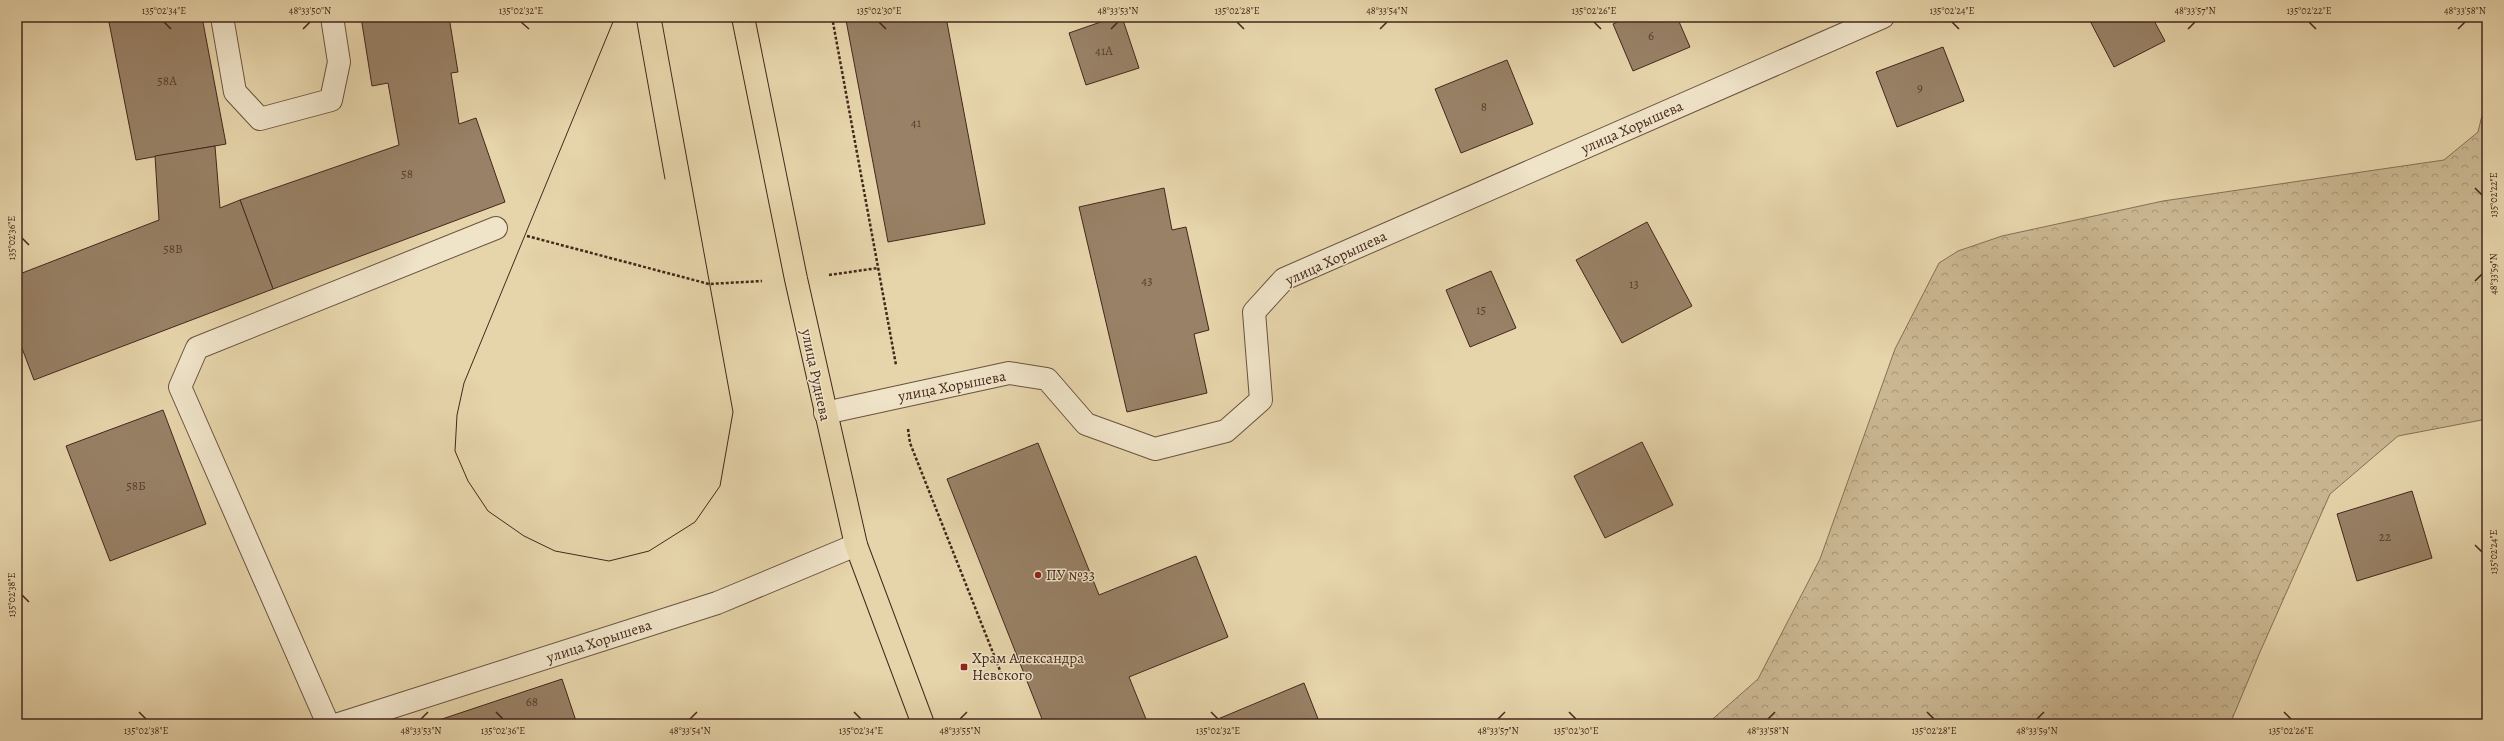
<svg xmlns="http://www.w3.org/2000/svg" width="2504" height="741" viewBox="0 0 2504 741" font-family="Alegreya,serif">
<style>
.forest{fill:url(#forest-crowns);stroke:#876f57}
.building{fill:#988166;stroke:#44271c}
.lines{fill:none;stroke-linecap:round;stroke-linejoin:round}
.minor-casing{stroke:#6c5240;stroke-width:24}
.major-casing{stroke:#44271c;stroke-width:24}
.path{stroke:#44271c;stroke-width:2.5;stroke-dasharray:3 2;stroke-linecap:butt}
.minor{stroke:#efe3c8;stroke-width:22}
.major{stroke:#e6d4aa;stroke-width:22}
.tram{stroke:#44271c;stroke-width:1}
.ticks{fill:none;stroke:#44271c;stroke-width:1.5}
.poi-dot{fill:#8f2418;stroke:#efe3c8;stroke-width:1.5}
.labels{text-anchor:middle;dominant-baseline:central;stroke-width:3;stroke-linejoin:round;paint-order:stroke}
.number-label{font-size:13px;fill:#593e2e}
.street-label{font-size:15px;fill:#44271c;stroke:#efe3c8}
.poi-label{font-size:15px;fill:#44271c;stroke:#efe3c8;text-anchor:start}
.neatline{fill:none;stroke:#44271c;stroke-width:1.5}
.ticks-label{font-size:10px;text-anchor:middle;fill:#44271c}
</style>
<defs>
<pattern id="forest-crowns" width="20" height="18" patternUnits="userSpaceOnUse"><rect width="20" height="18" fill="#cab792"/><path d="M2 6a3 3 0 1 1 6 0M12 15a3 3 0 1 1 6 0" fill="none" stroke="#a69576"/></pattern>
</defs>
<rect width="100%" height="100%" fill="#e6d4aa"/>
<filter id="stains"><feTurbulence type="fractalNoise" baseFrequency=".005" numOctaves="4"/><feColorMatrix values="0 0 0 0 .2 0 0 0 0 .09 0 0 0 0 .02 0 0 0 .5 -.17"/></filter>
<radialGradient id="worn" r=".72"><stop offset=".6" stop-color="#630" stop-opacity="0"/><stop offset="1" stop-color="#630" stop-opacity=".3"/></radialGradient>
<!-- forest -->
<polygon class="forest" points="2487,95 2487,419 2398,436 2330,494 2260,652 2230,724 1707,724 1758,679 1820,559 1895,349 1939,263 1958,251 2002,236 2163,201 2444,160 2478,132"/>
<!-- building -->
<g class="building">
<polygon points="108,17 202,17 226,144 136,160"/>
<polygon points="361,17 449,17 458,72 451,73 459,124 476,118 505,202 273,289 240,200 399,145 388,83 372,86"/>
<polygon points="862,17 946,17 985,224 888,242 846,20"/>
<polygon points="1115,17 1122,17 1139,68 1086,85 1069,33"/>
<polygon points="1628,17 1677,17 1690,47 1633,71 1613,24"/>
<polygon points="2088,17 2152,17 2165,41 2114,67"/>
<polygon points="1943,47 1964,101 1897,127 1876,72"/>
<polygon points="1507,60 1533,124 1461,153 1435,89"/>
<polygon points="215,146 220,208 240,200 273,289 34,380 17,335 17,275 159,220 155,156"/>
<polygon points="1164,188 1172,230 1186,227 1209,330 1194,334 1207,393 1127,412 1079,207"/>
<polygon points="1647,222 1692,306 1622,343 1576,260"/>
<polygon points="1491,271 1516,328 1470,347 1446,290"/>
<polygon points="163,410 206,524 110,561 66,446"/>
<polygon points="1642,442 1673,505 1605,538 1574,476"/>
<polygon points="1038,443 1099,595 1196,556 1228,637 1129,677 1148,724 1044,724 947,479"/>
<polygon points="2412,491 2432,558 2357,581 2337,514"/>
<polygon points="562,679 577,724 427,724"/>
<polygon points="1304,683 1320,724 1206,724"/>
</g>
<g class="lines">
<!-- minor casing -->
<g class="minor-casing">
<g id="minor">
<polyline points="222,17 235,92 260,119 331,100 339,62 332,17"/>
<polyline points="825,413 1009,373 1047,379 1086,424 1155,449 1226,431 1261,400 1254,312 1284,279 1883,17"/>
<polyline points="328,724 180,387 197,348 496,228"/>
<polyline points="339,724 717,603 856,545"/>
</g>
</g>
<!-- major casing -->
<g class="major-casing">
<polyline id="major" points="743,17 796,279 856,545 923,724"/>
</g>
<!-- path -->
<g class="path">
<polyline points="832,17 896,365"/>
<polyline points="527,236 709,284 762,281"/>
<polyline points="829,275 878,268"/>
<polyline points="908,429 910,443 1003,678"/>
</g>
<!-- minor -->
<use href="#minor" class="minor"/>
<!-- major -->
<use href="#major" class="major"/>
<!-- tram -->
<g class="tram">
<polyline points="615,17 464,383 457,415 455,451 468,481 488,511 524,536 555,551 609,561 649,551 695,522 720,486 733,412 661,17"/>
<polyline points="636,17 665,179"/>
</g>
</g>
<!-- ticks -->
<path class="ticks" d="M164 22 171 29M521 22 529 29M879 22 886 29M1237 22 1244 29M1594 22 1601 29M1952 22 1959 29M2309 22 2316 29M303 29 310 22M1111 29 1118 22M1380 29 1387 22M2188 29 2195 22M2458 29 2465 22M2475 188 2482 195M22 238 29 245M2475 281 2482 274M2475 545 2482 552M22 595 29 602M139 712 146 719M496 712 503 719M854 712 861 719M1211 712 1218 719M1569 712 1576 719M1927 712 1934 719M2284 712 2291 719M421 719 428 712M690 719 697 712M960 719 967 712M1498 719 1505 712M1768 719 1775 712M2037 719 2044 712"/>
<!-- markers -->
<g class="poi-dot">
<circle cx="1038" cy="575" r="4"/>
<rect x="960" y="663" width="8" height="8" rx="2"/>
</g>
<g class="labels">
<!-- number labels -->
<g class="number-label">
<text x="1651" y="35">6</text>
<text x="1104" y="50">41А</text>
<text x="167" y="80">58А</text>
<text x="1920" y="87">9</text>
<text x="1484" y="106">8</text>
<text x="916" y="122">41</text>
<text x="407" y="173">58</text>
<text x="173" y="248">58В</text>
<text x="1147" y="280">43</text>
<text x="1634" y="283">13</text>
<text x="1481" y="309">15</text>
<text x="136" y="485">58Б</text>
<text x="2385" y="536">22</text>
<text x="532" y="701">68</text>
</g>
<!-- street labels -->
<g class="street-label">
<text transform="translate(1632 127) rotate(-24)">улица Хорышева</text>
<text transform="translate(1336 258) rotate(-25)">улица Хорышева</text>
<text transform="translate(816 375) rotate(78)">улица Руднева</text>
<text transform="translate(952 386) rotate(-11)">улица Хорышева</text>
<text transform="translate(599 641) rotate(-18)">улица Хорышева</text>
</g>
<!-- poi labels -->
<g class="poi-label">
<text x="1046" y="575">ПУ №33</text>
<text x="972" y="658">Храм Александра<tspan x="972" dy="17">Невского</tspan></text>
</g>
</g>
<!-- margin -->
<rect width="2504" height="741" fill="none" stroke="#e6d4aa" stroke-width="44"/>
<rect x="22" y="22" width="2460" height="697" class="neatline"/>
<g class="ticks-label">
<text x="164" y="14">135°02'34"E</text>
<text x="310" y="14">48°33'50"N</text>
<text x="521" y="14">135°02'32"E</text>
<text x="879" y="14">135°02'30"E</text>
<text x="1118" y="14">48°33'53"N</text>
<text x="1237" y="14">135°02'28"E</text>
<text x="1387" y="14">48°33'54"N</text>
<text x="1594" y="14">135°02'26"E</text>
<text x="1952" y="14">135°02'24"E</text>
<text x="2195" y="14">48°33'57"N</text>
<text x="2309" y="14">135°02'22"E</text>
<text x="2465" y="14">48°33'58"N</text>
<text transform="translate(2493 195) rotate(-90)" y="4">135°02'22"E</text>
<text transform="translate(11 238) rotate(-90)" y="4">135°02'36"E</text>
<text transform="translate(2493 274) rotate(-90)" y="4">48°33'59"N</text>
<text transform="translate(2493 552) rotate(-90)" y="4">135°02'24"E</text>
<text transform="translate(11 595) rotate(-90)" y="4">135°02'38"E</text>
<text x="146" y="734">135°02'38"E</text>
<text x="421" y="734">48°33'53"N</text>
<text x="503" y="734">135°02'36"E</text>
<text x="690" y="734">48°33'54"N</text>
<text x="861" y="734">135°02'34"E</text>
<text x="960" y="734">48°33'55"N</text>
<text x="1218" y="734">135°02'32"E</text>
<text x="1498" y="734">48°33'57"N</text>
<text x="1576" y="734">135°02'30"E</text>
<text x="1768" y="734">48°33'58"N</text>
<text x="1934" y="734">135°02'28"E</text>
<text x="2037" y="734">48°33'59"N</text>
<text x="2291" y="734">135°02'26"E</text>
</g>
<rect width="100%" height="100%" filter="url(#stains)"/>
<rect width="100%" height="100%" fill="url(#worn)"/>
</svg>
